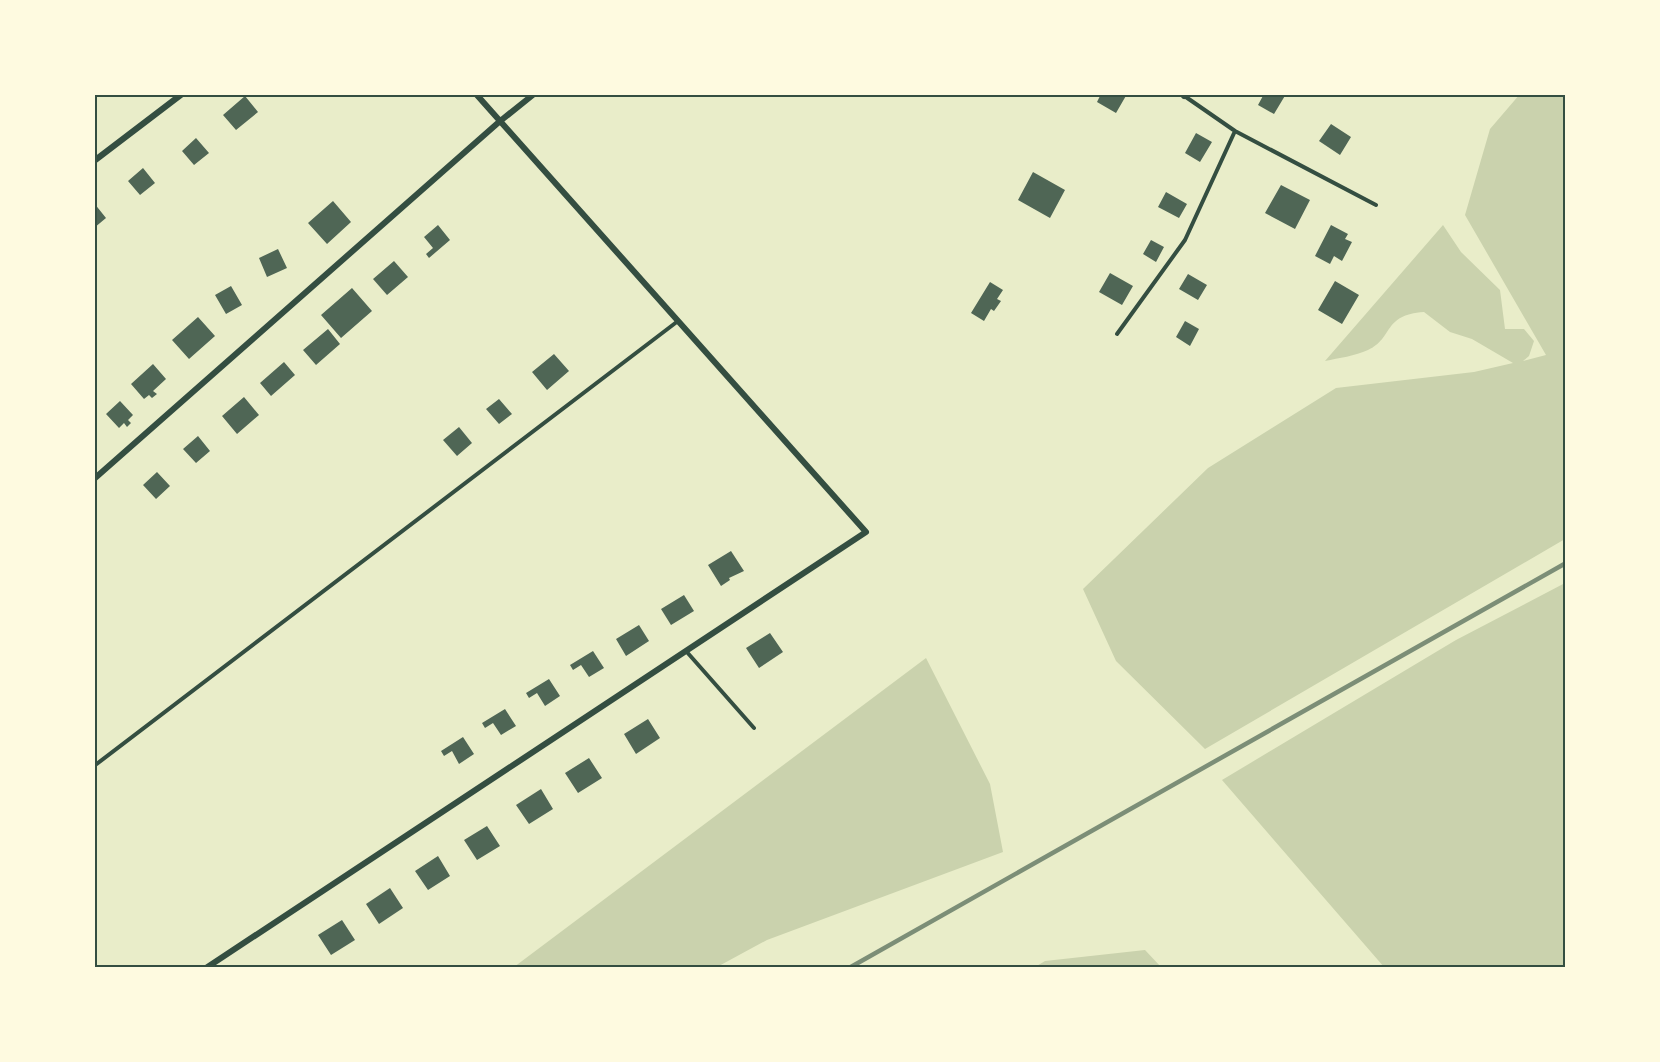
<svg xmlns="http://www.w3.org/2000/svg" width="1660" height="1062" viewBox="0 0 1660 1062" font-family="Overpass,sans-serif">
	<rect width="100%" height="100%" fill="#e9edc9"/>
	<path fill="#cad2ad" d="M 1520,94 L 1565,95 L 1565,539 L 1205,749 L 1116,661 L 1083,589 L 1208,468 L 1336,388 L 1474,372 L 1513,363 L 1472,339 L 1450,332 L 1424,312 C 1382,315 1394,338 1368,350 C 1355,356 1339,358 1325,361 L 1443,225 L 1461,252 L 1500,290 L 1505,329 L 1524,329 L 1534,341 L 1529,356 L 1523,361 L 1546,355 L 1465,215 L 1490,129 Z
		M 1565,583 L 1565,967 L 1384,967 L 1222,780 L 1456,640 Z
		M 926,658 L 990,784 L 1003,852 L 767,940 L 717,967 L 514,967 Z
		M 1145,950 L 1161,967 L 1035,967 L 1045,961 Z"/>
	<path fill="#4f6655" d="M 1101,94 L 1127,94 L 1116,113 L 1097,102 Z
		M 1264,94 L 1286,94 L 1274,114 L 1258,105 Z
		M 245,96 L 258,112 L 236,130 L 223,115 Z
		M 1331,124 L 1351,137 L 1340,155 L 1319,141 Z
		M 1196,133 L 1212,142 L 1200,162 L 1185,153 Z
		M 196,138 L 209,153 L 194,165 L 182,151 Z
		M 143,168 L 155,183 L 140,195 L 128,181 Z
		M 1033,172 L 1065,190 L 1050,218 L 1018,200 Z
		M 1281,185 L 1310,200 L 1295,229 L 1265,213 Z
		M 1166,192 L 1187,204 L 1179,218 L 1158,207 Z
		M 333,201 L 351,222 L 327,244 L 308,223 Z
		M 94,203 L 106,218 L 94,228 Z
		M 438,225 L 450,240 L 429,258 L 426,254 L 433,248 L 424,237 Z
		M 1331,225 L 1348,234 L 1345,239 L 1352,242 L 1342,261 L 1334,256 L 1330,264 L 1315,256 Z
		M 1151,240 L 1164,247 L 1156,262 L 1143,254 Z
		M 278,249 L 287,268 L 267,277 L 259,258 Z
		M 394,261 L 408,277 L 387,295 L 373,279 Z
		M 1110,273 L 1133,286 L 1122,305 L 1099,292 Z
		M 1188,274 L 1207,285 L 1198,300 L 1179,289 Z
		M 1335,281 L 1359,295 L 1342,324 L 1318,310 Z
		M 990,282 L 1003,290 L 997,299 L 1001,301 L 994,311 L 991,309 L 984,321 L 971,313 Z
		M 231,286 L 242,305 L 226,314 L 215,295 Z
		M 352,288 L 372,311 L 341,338 L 321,315 Z
		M 198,317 L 215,336 L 189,359 L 172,340 Z
		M 1185,321 L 1199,329 L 1190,346 L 1176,337 Z
		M 328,329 L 340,344 L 316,365 L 303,350 Z
		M 554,354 L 569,371 L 547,390 L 532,372 Z
		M 284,362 L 295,375 L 271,396 L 260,383 Z
		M 153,364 L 166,379 L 153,391 L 157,394 L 152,398 L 149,395 L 144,399 L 131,384 Z
		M 244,397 L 259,415 L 237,434 L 222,416 Z
		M 499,399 L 512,414 L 499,424 L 486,409 Z
		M 120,401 L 133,415 L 128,420 L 131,423 L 127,427 L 124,423 L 119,428 L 106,414 Z
		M 459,427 L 472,443 L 457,456 L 443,440 Z
		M 198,436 L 210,451 L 196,463 L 183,449 Z
		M 157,472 L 170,486 L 156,499 L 143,485 Z
		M 731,551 L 744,571 L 729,578 L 730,580 L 721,586 L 708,565 Z
		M 684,595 L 694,611 L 671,625 L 661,609 Z
		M 639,625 L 649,641 L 626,656 L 616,639 Z
		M 770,633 L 783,652 L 759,668 L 746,648 Z
		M 593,651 L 604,668 L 589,677 L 581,665 L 573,670 L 570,665 Z
		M 549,679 L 560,696 L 545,706 L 537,693 L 529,698 L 526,693 Z
		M 505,709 L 516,726 L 501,735 L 493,723 L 485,728 L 482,723 Z
		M 648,719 L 660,738 L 636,754 L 624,734 Z
		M 463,737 L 474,754 L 459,764 L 452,751 L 444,756 L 441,751 Z
		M 589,758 L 602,778 L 578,793 L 565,773 Z
		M 541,789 L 553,809 L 529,824 L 516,805 Z
		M 487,826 L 500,846 L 477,860 L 464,840 Z
		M 438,856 L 450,876 L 428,890 L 415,871 Z
		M 390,888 L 403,908 L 379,924 L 366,904 Z
		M 342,920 L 355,940 L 331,955 L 318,935 Z"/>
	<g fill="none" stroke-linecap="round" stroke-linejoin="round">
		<path stroke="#344e41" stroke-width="4" d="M 1183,95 L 1235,131 L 1376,205
			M 1117,334 L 1185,240 L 1235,131
			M 686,651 L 754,728
			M 94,766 L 678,321"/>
		<path stroke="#344e41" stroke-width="6" d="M 1184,96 L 1185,94
			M 94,161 L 182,94
			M 94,479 L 499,122 L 534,94
			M 206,968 L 866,532 L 476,94"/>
		<path stroke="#7c8e77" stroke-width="4.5" d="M 849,968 L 1566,563"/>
	</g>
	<rect width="1660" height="1062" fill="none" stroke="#fefae0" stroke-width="192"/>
	<rect x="96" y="96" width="1468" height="870" fill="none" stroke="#344e41" stroke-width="2"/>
</svg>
